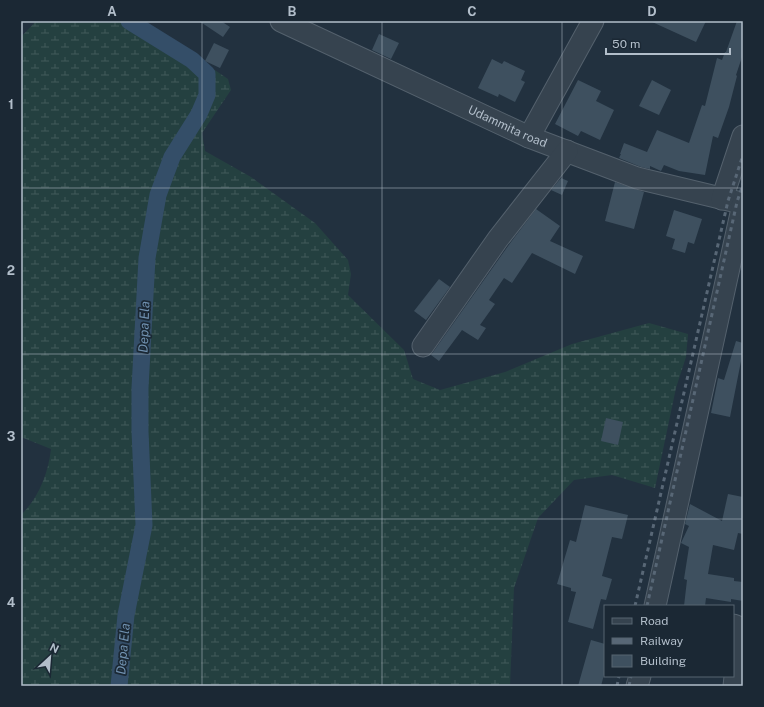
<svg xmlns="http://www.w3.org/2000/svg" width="764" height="707" viewBox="0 0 764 707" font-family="'Public Sans',sans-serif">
	<defs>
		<pattern id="wetland-marsh" width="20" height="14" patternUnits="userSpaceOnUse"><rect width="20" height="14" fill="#244040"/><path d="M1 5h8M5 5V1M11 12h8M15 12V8" fill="none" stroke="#415a5a"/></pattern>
	</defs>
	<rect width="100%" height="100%" fill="#22313f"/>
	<path fill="url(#wetland-marsh)" d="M 36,21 L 143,21 L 228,79 L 231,90 L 202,133 L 205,151 L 251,177 L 315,223 L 348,260 L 351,274 L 348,295 L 404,350 L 413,379 L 440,390 L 505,372 L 572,344 L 649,323 L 688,334 L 686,357 L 676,388 L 655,488 L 612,475 L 574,480 L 538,518 L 514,588 L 510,686 L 21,686 L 21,515 C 39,497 48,474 51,449 L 21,437 L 21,37 Z"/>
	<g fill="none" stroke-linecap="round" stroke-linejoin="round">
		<path stroke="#344e68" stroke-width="17" d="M 119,686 L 126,615 L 144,525 L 140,431 L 140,388 L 147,258 L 158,195 L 172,157 L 199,114 L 207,95 L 207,74 L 192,60 L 129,21"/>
	</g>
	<path fill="#3e505f" d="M 199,21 L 221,21 L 230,27 L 223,37 Z
		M 650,21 L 706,21 L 696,42 Z
		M 737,21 L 743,21 L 743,54 L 736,75 L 737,76 L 729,107 L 718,138 L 713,136 L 705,175 L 679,171 L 664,165 L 661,171 L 650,166 L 650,169 L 641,167 L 619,158 L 621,154 L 620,154 L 624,143 L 647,152 L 657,130 L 689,143 L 702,105 L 705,106 L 717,58 L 722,60 L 725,52 L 726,52 Z
		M 379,34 L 399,43 L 391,59 L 372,50 Z
		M 214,43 L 229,50 L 220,68 L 205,61 Z
		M 492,59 L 502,64 L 504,61 L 525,71 L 521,80 L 525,82 L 515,102 L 499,94 L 498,97 L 478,88 Z
		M 578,80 L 601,91 L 596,101 L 614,110 L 600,140 L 581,131 L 578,136 L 555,124 Z
		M 652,80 L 671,90 L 659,115 L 639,106 Z
		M 561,178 L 568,181 L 562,195 L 551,190 Z
		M 615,182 L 644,192 L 634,229 L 605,221 Z
		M 536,209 L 560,226 L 550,241 L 583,256 L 575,274 L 532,253 L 512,283 L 504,278 L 489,300 L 495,304 L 480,325 L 486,328 L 478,340 L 462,330 L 439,361 L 431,355 L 508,246 Z
		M 674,210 L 702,219 L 694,244 L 688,242 L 685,253 L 672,249 L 675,239 L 666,236 Z
		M 439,279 L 450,287 L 426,320 L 414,311 Z
		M 736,341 L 743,343 L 743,351 L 730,417 L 711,413 L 718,378 L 724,380 Z
		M 606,418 L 623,422 L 618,445 L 601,441 Z
		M 728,494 L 743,497 L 743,534 L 738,533 L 734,550 L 713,545 L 708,574 L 734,578 L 734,581 L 743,582 L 743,601 L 731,599 L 731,602 L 706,598 L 705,606 L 684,606 L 687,580 L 684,579 L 689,547 L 681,543 L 689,526 L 685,524 L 690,504 L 722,521 Z
		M 585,505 L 628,515 L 622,539 L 612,537 L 602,576 L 612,579 L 606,600 L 601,599 L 593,629 L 568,622 L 576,592 L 571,591 L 571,588 L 557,584 L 570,540 L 576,542 Z
		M 591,640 L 605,644 L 605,671 L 601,686 L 578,686 Z"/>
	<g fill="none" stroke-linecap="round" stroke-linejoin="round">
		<defs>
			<g id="minor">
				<path id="s1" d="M 281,21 L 529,137 L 637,178 L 737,202 L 743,206"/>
				<path d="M 529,137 L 593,21"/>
				<path d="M 722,199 L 743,136"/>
				<path d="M 423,346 L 498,239 L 567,151"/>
				<path d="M 655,606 L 743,204"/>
				<path d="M 733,625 L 736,626 L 740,632 L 734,686"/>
				<path d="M 637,686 L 640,676"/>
			</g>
		</defs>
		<use href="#minor" stroke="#54616d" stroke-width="23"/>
		<use href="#minor" stroke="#36434f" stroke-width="21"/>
		<path stroke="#586776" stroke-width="3" stroke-dasharray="4 4" stroke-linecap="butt" d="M 635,606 L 728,201 L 743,155
			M 647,606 L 737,202 L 743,184
			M 617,686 L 619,676
			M 629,686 L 631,676"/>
	</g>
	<path fill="none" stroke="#b2beca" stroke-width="1" stroke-opacity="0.55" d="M 202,21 L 202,686M 382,21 L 382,686M 562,21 L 562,686M 21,188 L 743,188M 21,354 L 743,354M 21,519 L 743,519"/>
	<g text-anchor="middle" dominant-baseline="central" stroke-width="3.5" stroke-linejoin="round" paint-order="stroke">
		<g font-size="12" fill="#b2beca" stroke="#1b2834">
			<text stroke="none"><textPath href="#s1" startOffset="250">Udammita road</textPath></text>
		</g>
		<g font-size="13" font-style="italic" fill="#7091b0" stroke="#1b2834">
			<text transform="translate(144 327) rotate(-88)">Depa Ela</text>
			<text transform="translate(123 649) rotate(-85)">Depa Ela</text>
		</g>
	</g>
	<rect width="764" height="707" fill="none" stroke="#1b2834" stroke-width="44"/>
	<rect x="604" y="605" width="130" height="72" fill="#1b2834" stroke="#576470"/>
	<rect x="612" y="618" width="20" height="6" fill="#36434f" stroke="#576470"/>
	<text x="640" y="625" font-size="12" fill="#b2beca">Road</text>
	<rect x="612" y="638" width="20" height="6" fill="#586776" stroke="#576470"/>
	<text x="640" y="645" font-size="12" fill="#b2beca">Railway</text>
	<rect x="612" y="655" width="20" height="12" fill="#3e505f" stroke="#576470"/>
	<text x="640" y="665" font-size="12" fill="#b2beca">Building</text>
	<g transform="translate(50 657) rotate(26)" stroke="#1b2834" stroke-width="3" paint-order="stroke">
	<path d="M0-3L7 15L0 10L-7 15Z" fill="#b2beca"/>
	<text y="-6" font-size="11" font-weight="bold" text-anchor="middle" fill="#b2beca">N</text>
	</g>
	<path d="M606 48v6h124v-6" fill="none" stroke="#b2beca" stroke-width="2"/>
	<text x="612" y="48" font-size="12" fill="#b2beca" stroke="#1b2834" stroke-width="3" paint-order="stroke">50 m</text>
	<rect x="22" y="22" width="720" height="663" fill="none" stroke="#b2beca" stroke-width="1.5"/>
	<g font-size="13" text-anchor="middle" font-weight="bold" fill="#b2beca">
		<text x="112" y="16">A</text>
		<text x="292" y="16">B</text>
		<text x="472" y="16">C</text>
		<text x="652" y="16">D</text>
		<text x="11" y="109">1</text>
		<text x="11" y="275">2</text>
		<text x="11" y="441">3</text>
		<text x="11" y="607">4</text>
	</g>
</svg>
